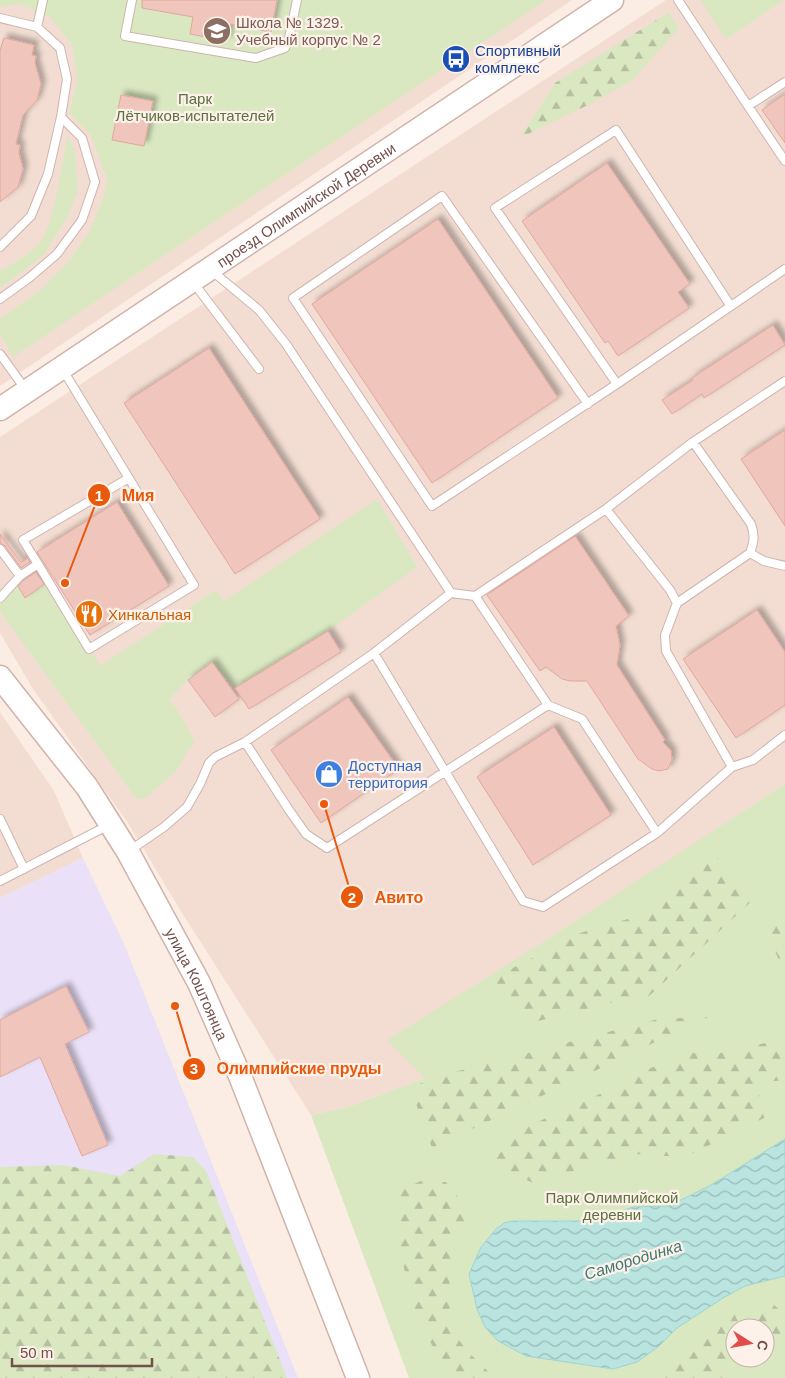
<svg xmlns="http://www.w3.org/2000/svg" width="785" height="1378" viewBox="0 0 785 1378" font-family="Arial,sans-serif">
	<defs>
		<pattern id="forest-firs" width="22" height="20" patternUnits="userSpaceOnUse" patternTransform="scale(1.25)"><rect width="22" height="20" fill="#dae8c2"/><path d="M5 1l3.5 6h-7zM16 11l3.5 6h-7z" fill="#b5bea0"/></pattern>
		<pattern id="water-waves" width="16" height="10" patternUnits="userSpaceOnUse" patternTransform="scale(1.25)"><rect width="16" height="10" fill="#b9e4e0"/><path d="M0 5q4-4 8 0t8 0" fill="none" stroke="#9bbbb8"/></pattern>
		<filter id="shadow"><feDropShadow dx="4.5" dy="-4.5" stdDeviation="2.5" flood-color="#0004"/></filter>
	</defs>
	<rect width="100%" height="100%" fill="#fbede3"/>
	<path fill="#f3ddd2" d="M 0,0 L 572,0 L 0,386 Z
		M 666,0 L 785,0 L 785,898 L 425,1078 L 348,1107 L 311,1115 L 182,913 L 128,823 L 33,689 L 0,633 L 0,437 Z
		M 0,712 L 54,791 L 83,858 L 0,898 Z"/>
	<path fill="#eae0f7" d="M 83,858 L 124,944 L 298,1378 L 0,1378 L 0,898 Z"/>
	<path fill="#dae8c2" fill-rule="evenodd" d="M 0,0 L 546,0 L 13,357 L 0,334 L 0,319 L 39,291 L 68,262 L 90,231 L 105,193 L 107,179 L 91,135 L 69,113 L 77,81 L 73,46 L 50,17 L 19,4 L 0,7 Z
		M 700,0 L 784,0 L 726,39 Z
		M 68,136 L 75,152 L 78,190 L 67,218 L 43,256 L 0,288 L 0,271 C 14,263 31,254 41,241 C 54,223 62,161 68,136 Z
		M 377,499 L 417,567 L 328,631 L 235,688 L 212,663 L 188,680 L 169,700 L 177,709 L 195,742 L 188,750 L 176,772 L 144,799 L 135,798 L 113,766 L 0,612 L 0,598 L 38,564 L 100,666 L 216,590 L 224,601 Z
		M 785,784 L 785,1378 L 409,1378 L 311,1115 L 348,1107 L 425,1078 L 387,1040 L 537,946 ZM 735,1328 L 765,1328 L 765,1358 L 735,1358 Z"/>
	<path fill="url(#forest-firs)" d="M 669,12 L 679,28 L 633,80 L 592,103 L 520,138 L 555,83 Z
		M 710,849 L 753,900 L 648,997 L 610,1003 L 526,1024 L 488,981 L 580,933 L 638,916 Z
		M 785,912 L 785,961 L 780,962 L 763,927 Z
		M 708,1017 L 432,1148 L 410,1087 L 458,1071 L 658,1019 Z
		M 785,1038 L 785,1080 L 754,1083 L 768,1116 L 685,1157 L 632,1154 L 533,1183 L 501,1168 L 491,1148 L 524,1128 L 602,1093 L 640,1072 L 690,1053 L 724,1053 Z
		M 154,1154 L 193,1157 L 206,1171 L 287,1378 L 0,1378 L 0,1167 L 63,1165 L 120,1176 Z
		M 423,1180 L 446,1182 C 453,1191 465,1202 466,1214 C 466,1223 457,1238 455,1248 C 449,1272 445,1312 456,1335 C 461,1346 486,1370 496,1378 L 450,1378 L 417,1318 L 396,1237 L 398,1191 Z
		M 771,1302 L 785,1315 L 785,1354 L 781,1357 L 765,1335 L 765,1328 L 760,1328 L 750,1313 Z
		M 733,1311 L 741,1328 L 735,1328 L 735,1349 L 720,1373 L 731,1378 L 660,1378 Z"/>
	<path fill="url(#water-waves)" stroke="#9fd5d2" d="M 785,1139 L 785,1276 L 745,1286 L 723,1298 L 677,1328 L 658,1347 L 637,1362 L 613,1369 L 526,1356 L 498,1341 L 485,1327 L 477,1309 L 469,1274 L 481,1247 L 496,1229 L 504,1223 L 512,1221 L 593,1221 L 633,1207 L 669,1206 L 711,1185 Z"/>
	<path fill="#f0c5bc" stroke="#e2a79d" filter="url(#shadow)" d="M 142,0 L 277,0 L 271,32 L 230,24 L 227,41 L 190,34 L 193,17 L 142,8 Z
		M 4,38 L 34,45 L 32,55 L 36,56 L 35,63 L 41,84 L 37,100 L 23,115 L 16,144 L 20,145 L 19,153 L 23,169 L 18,187 L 0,202 L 0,50 Z
		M 785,94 L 785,143 L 762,110 Z
		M 121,95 L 153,101 L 144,146 L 112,140 Z
		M 607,163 L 690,284 L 678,292 L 689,308 L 618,356 L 608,341 L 605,343 L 522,221 Z
		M 438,219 L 558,398 L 432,483 L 312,304 Z
		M 773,325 L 785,345 L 704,398 L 702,394 L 672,414 L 662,400 L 693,380 L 692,378 Z
		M 209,348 L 320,519 L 235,574 L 124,403 Z
		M 785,430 L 785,526 L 741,459 Z
		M 117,502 L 169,586 L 90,635 L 37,552 Z
		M 0,534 L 21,562 L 28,558 L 30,562 L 21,568 L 5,546 L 0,543 Z
		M 575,536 L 629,616 L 616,626 L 620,645 L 617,665 L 665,740 L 663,742 L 671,751 L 672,760 L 668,769 L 659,771 L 652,769 L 638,759 L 587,681 L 570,681 L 562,679 L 546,667 L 540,671 L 487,595 Z
		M 36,572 L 44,584 L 25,598 L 18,586 L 24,580 Z
		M 757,610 L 785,652 L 785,705 L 736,738 L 683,659 Z
		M 328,631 L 341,652 L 249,709 L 235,688 Z
		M 212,662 L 239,699 L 215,717 L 188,680 Z
		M 348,697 L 399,769 L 321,823 L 271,750 Z
		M 554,727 L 611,815 L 533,865 L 477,777 Z
		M 66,986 L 89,1032 L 65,1044 L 108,1145 L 82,1156 L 40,1057 L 0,1077 L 0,1020 Z"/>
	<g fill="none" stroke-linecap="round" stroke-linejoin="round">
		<defs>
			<path id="lane" d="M 132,0 L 125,36 L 256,58 L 285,48 L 289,38 L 297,0
				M 678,0 L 748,106 L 785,82
				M 0,18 L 37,27 L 60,48 L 67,79 L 61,117 L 82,138 L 95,182 L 82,220 L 57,254 L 29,278 L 0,299
				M 37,27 L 43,0
				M 748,106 L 785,161
				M 0,247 L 31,216 L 48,174 L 61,117
				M 212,271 L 259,310 L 286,344 L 451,593
				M 193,282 L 259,369
				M 0,354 L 26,390
				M 617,384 L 495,208 L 616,130 L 730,305
				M 588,404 L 442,196 L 293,298 L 432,506 L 617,384 L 785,269
				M 606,509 L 693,442 L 785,381
				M 0,549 L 20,576 L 0,598
				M 750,553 L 764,561 L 785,566
				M 38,564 L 23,540 L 129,478
				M 20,576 L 38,564 L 89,649 L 194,585 L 63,370
				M 677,603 L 750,553 C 754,542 755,535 751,524 L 693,442
				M 374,653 L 523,901 L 543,907 L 657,833 L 732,767 L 666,651 L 665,635 L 677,603 L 670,590 L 606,509 L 475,596
				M 245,742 L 289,810 L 306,834 L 327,848 L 548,705
				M 732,767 L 753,760 L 785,735
				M 0,819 L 24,869
				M 129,851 L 164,827 L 187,807 L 200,784 L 209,763 L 215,757 L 245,742 L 374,653 L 451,593 L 475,596 L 548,705 L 582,719 L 657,833
				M 0,881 L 109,825"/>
			<g id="secondary">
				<path id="s1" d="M 0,409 L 612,0"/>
				<path id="s2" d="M 0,677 L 87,787 L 128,852 L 199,983 L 240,1076 L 358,1378"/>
			</g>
		</defs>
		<use href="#lane" stroke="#ceb4ad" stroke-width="10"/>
		<use href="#secondary" stroke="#d1b3ab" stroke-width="25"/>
		<use href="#lane" stroke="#fff" stroke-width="8"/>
		<use href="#secondary" stroke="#fff" stroke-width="22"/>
	</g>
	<defs>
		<symbol id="school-disc" viewBox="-11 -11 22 22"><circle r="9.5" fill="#8d6e63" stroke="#fef1e9"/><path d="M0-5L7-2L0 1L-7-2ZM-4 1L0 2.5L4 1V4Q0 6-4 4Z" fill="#fff"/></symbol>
		<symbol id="bus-disc" viewBox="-11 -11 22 22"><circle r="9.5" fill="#1a4fb4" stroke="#fef1e9"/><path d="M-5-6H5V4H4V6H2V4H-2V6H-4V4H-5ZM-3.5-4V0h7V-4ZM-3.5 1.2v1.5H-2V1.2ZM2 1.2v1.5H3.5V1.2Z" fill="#fff"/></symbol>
		<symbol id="restaurant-disc" viewBox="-11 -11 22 22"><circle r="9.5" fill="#e8710a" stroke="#fef1e9"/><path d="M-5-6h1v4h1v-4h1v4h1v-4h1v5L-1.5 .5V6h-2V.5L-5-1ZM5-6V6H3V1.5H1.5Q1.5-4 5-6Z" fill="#fff"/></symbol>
		<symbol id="shop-disc" viewBox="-11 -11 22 22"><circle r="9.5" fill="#3f7fe0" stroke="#fef1e9"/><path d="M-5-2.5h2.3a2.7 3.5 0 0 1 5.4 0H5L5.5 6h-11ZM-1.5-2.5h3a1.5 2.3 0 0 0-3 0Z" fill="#fff"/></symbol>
	</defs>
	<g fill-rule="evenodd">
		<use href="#school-disc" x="201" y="15" width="32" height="32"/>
		<use href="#bus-disc" x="440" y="43" width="32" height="32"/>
		<use href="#restaurant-disc" x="73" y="598" width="32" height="32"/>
		<use href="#shop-disc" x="313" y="758" width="32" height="32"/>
	</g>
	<g text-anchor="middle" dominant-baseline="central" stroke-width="4.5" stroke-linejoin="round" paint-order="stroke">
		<g font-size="15" fill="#785e54" stroke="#fef1e9" text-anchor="start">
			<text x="236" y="22">Школа № 1329.<tspan x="236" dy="17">Учебный корпус № 2</tspan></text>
		</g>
		<g font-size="15" fill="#164399" stroke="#fef1e9" text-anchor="start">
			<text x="475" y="50">Спортивный<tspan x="475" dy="17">комплекс</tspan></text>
		</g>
		<g font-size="15" fill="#5a7340" stroke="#fef1e9">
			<text x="195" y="98">Парк<tspan x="195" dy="17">Лётчиков-испытателей</tspan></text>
			<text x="612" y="1197">Парк Олимпийской<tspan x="612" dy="17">деревни</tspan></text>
		</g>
		<g font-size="15" fill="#734f4a" stroke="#fef1e9">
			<text stroke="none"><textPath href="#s1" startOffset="368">проезд Олимпийской Деревни</textPath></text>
			<text stroke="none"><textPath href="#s2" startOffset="366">улица Коштоянца</textPath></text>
		</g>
		<g font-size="15" fill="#c56008" stroke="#fef1e9" text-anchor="start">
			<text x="108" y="614">Хинкальная</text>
		</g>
		<g font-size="15" fill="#366cbe" stroke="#fef1e9" text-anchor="start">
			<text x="348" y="765">Доступная<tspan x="348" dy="17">территория</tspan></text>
		</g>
		<g font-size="16" font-style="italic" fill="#3f7874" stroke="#fef1e9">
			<text transform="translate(633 1260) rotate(-17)">Самородинка</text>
		</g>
	</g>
	<path fill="none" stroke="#e8590c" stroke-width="2" d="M65 583L99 495M324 804L352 897M175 1006L194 1069"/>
	<g fill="#e8590c" stroke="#fef1e9" stroke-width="2">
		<circle cx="65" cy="583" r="5"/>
		<circle cx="324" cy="804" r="5"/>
		<circle cx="175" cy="1006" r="5"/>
		<circle cx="99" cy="495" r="12"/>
		<circle cx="352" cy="897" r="12"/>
		<circle cx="194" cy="1069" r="12"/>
	</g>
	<g font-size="15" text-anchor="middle" font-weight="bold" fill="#fff">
		<text x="99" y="501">1</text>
		<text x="352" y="903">2</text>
		<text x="194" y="1074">3</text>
	</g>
	<g font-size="16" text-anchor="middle" font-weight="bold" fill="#e8590c" stroke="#fef1e9" stroke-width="4.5" stroke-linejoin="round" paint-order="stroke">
		<text x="138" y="501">Мия</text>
		<text x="399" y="903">Авито</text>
		<text x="299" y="1074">Олимпийские пруды</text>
	</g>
	<g transform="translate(750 1343) rotate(101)"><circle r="24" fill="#fef1e9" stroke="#c6b0a9"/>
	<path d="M0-4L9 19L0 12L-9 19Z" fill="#e14c4d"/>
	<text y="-8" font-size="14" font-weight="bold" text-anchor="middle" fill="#734f4a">С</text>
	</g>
	<path d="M12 1358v8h140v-8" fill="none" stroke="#734f4a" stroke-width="2.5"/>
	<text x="20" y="1358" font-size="15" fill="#734f4a" stroke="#fef1e9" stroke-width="4" paint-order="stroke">50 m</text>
</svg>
